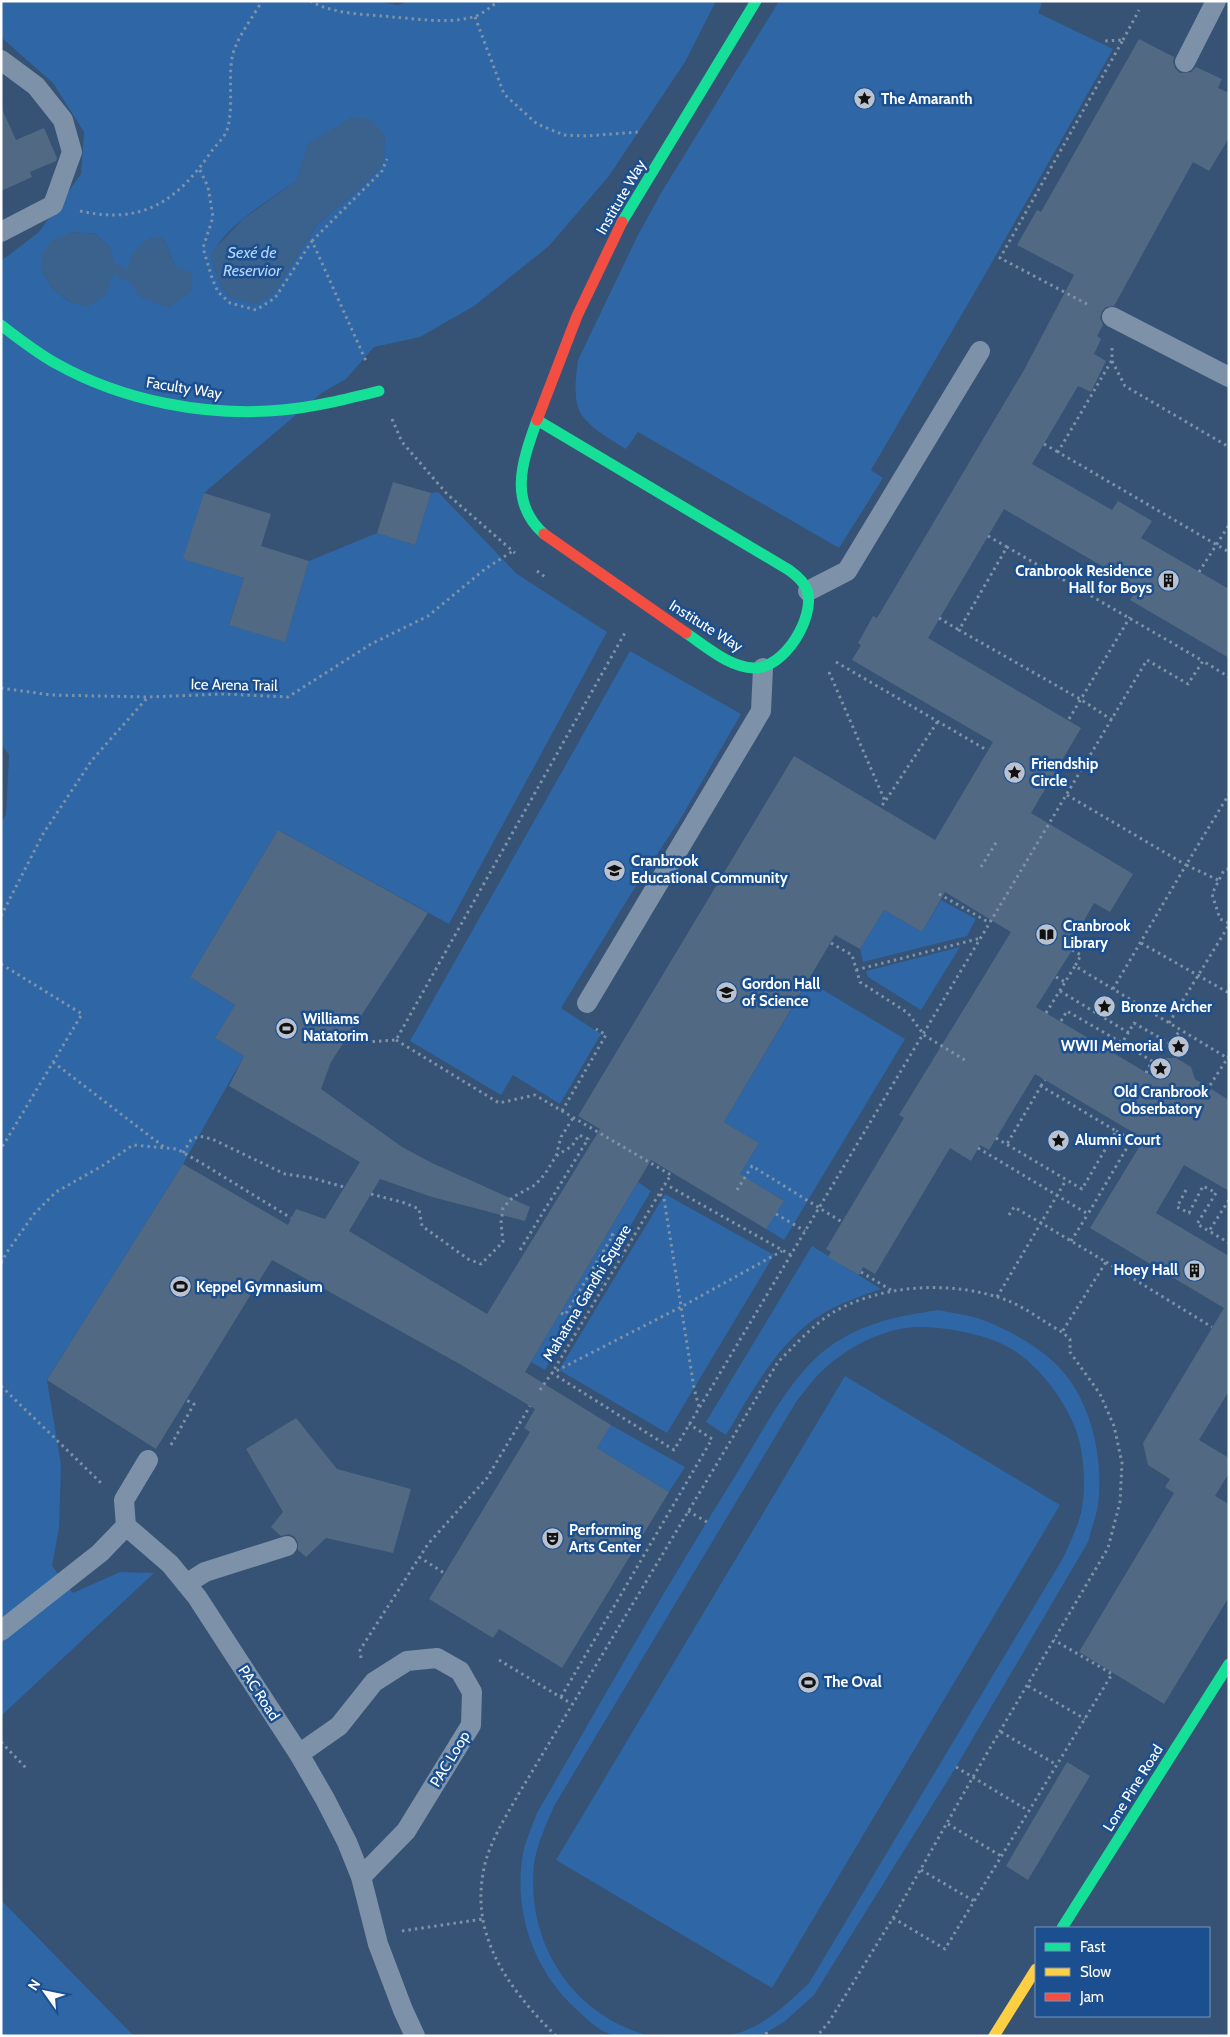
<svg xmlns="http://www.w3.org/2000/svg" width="1230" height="2037" viewBox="0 0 1230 2037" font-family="Cabin,sans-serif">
	<rect width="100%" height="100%" fill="#365274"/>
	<path fill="#2f66a5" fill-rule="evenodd" d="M 1,1 L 375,1 L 398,5 L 410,1 L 716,1 L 685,62 L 609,176 L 549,246 L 474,306 L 420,337 L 374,347 L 346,379 L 323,392 L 204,493 L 184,559 L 244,578 L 229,624 L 285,642 L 309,561 L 377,533 L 415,545 L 431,493 L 438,492 L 517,574 L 607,632 L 449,924 L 278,830 L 190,977 L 235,1005 L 215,1038 L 244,1056 L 183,1164 L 47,1380 L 61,1465 L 59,1528 L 52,1566 L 73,1593 L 120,1572 L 154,1573 L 1,1716 L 1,822 L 6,815 L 9,755 L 1,744 L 1,261 L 39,232 L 81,174 L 84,132 L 53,83 L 3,39 L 1,34 ZM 296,181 L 365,184 L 317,225 L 274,293 L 231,298 L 221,286 L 211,256 C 226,225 268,201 296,181 ZM 72,232 L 95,234 L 111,248 L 70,302 L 53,289 L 41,270 ZM 163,237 L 175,266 L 125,275 Z
		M 779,1 L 1043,1 L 1038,13 L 1113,49 L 983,278 L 871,470 L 883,478 L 839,548 L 638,432 L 626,449 C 611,440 588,427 580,412 C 573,399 576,374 578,360 L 637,237 L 661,193 Z
		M 630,651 L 741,714 L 681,818 L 629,897 L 561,1008 L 601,1034 L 560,1104 L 513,1075 L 501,1095 L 410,1041 Z
		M 941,900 L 976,919 L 967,936 L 863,962 L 860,949 L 884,910 L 922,932 Z
		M 960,947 L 921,1010 L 868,977 L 866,971 Z
		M 808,981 L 905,1039 L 784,1240 L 766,1229 L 783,1200 L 749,1180 L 732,1187 L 759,1143 L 724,1122 Z
		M 638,1182 L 651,1191 L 545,1370 L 531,1362 Z
		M 665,1194 L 774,1255 L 667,1433 L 559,1370 Z
		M 812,1246 L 881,1289 C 864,1295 847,1301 831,1309 C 781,1335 754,1389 726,1435 L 706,1422 Z
		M 938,1310 C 953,1313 969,1315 983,1320 C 1008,1330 1035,1344 1055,1363 C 1091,1398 1104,1456 1098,1505 C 1096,1517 1091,1530 1088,1542 L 956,1767 L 814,1995 L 784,2022 L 760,2036 L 725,2036 C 759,2031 786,2005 809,1983 L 1063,1558 C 1071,1540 1081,1521 1083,1501 C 1085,1483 1084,1462 1080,1444 C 1073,1410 1041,1366 1010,1348 C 996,1340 979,1335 964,1332 C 939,1327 912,1324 888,1332 C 865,1339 841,1353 823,1370 C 813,1379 805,1391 796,1402 L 554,1806 C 546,1825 537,1844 534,1864 C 526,1943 572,2016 651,2036 C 640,2036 624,2037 613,2035 C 599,2032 586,2018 576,2009 C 533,1970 513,1911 523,1853 C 526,1840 532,1826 537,1813 C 601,1702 664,1590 732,1481 C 758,1440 784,1386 820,1354 C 856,1324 893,1317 938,1310 Z
		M 845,1376 L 1060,1505 L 772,1988 L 556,1860 Z
		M 611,1425 L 685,1467 L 669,1492 L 597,1448 Z
		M 1,1900 L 129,2031 L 134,2036 L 1,2036 Z"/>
	<path fill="#3b618d" d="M 352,117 L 371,119 L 385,136 L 384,164 L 365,184 L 317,225 L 274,293 L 257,304 L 231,298 L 221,286 L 211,256 L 216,247 L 243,219 L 296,181 L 308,144 Z
		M 72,232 L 95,234 L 111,248 L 116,269 L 106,295 L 87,307 L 70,302 L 53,289 L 41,270 L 41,255 L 52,240 Z
		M 150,237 L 163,237 L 175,266 L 192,273 L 191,292 L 169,308 L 140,297 L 125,275 L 134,251 Z"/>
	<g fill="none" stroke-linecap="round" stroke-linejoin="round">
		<path stroke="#3b618d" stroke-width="10" d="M 116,269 L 125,275"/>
	</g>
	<path fill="#526984" d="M 1139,39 L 1174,57 L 1173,62 L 1175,68 L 1180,73 L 1191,72 L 1196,67 L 1222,79 L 1218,88 L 1229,93 L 1229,138 L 1209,171 L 1193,162 L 1114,306 L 1106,307 L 1102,311 L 1100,318 L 1103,325 L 1097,336 L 1101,339 L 1094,354 L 1106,361 L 1091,392 L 1078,386 L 1032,464 L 1112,510 L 1118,501 L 1152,521 L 1141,538 L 1229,589 L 1229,658 L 1130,600 L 1138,587 L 1004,509 L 928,638 L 1081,728 L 1031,813 L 1133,874 L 1110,912 L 1094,903 L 1073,940 L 1074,947 L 1036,1007 L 1152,1076 L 1162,1058 L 1176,1058 L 1191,1067 L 1195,1079 L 1229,1100 L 1229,1191 L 1184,1165 L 1156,1213 L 1229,1256 L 1229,1391 L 1199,1440 L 1229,1458 L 1229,1473 L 1215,1496 L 1229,1504 L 1229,1597 L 1164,1704 L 1079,1652 L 1174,1493 L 1165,1487 L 1170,1479 L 1148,1465 L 1143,1443 L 1224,1308 L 1090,1228 L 1144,1139 L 1035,1074 L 989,1150 L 980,1145 L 971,1161 L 950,1148 L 875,1274 L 863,1267 L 859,1275 L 828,1257 L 831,1252 L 826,1249 L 904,1118 L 899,1115 L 1011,932 L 945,892 L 922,932 L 884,910 L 860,949 L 835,935 L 724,1122 L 759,1143 L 740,1174 L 784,1201 L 766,1229 L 651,1160 L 525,1372 L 611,1425 L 597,1448 L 669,1492 L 562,1668 L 499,1629 L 493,1638 L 429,1599 L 530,1432 L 524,1428 L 535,1409 L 458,1363 L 272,1260 L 156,1449 L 47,1380 L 183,1164 L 288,1225 L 296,1209 L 325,1219 L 360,1162 L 229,1086 L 244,1056 L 215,1038 L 235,1005 L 190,977 L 278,830 L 428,913 L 331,1062 L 321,1089 L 402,1147 L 432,1163 L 530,1207 L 525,1221 L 432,1197 L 380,1179 L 349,1231 L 487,1314 L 600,1129 L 578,1116 L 794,756 L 935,840 L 993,742 L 852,660 L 861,645 L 858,643 L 873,616 L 877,618 L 1024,370 L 1074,275 L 1017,245 L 1037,210 L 1041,212 Z
		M 1,107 L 16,140 L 44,128 L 57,158 L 56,161 L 30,172 L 32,177 L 1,191 Z
		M 393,482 L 431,493 L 415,545 L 377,533 Z
		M 204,493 L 271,514 L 261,546 L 309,561 L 285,642 L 229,625 L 244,578 L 183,559 Z
		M 296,1418 L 337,1469 L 411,1489 L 393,1553 L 326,1538 L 306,1557 L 298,1550 L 298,1543 L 295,1537 L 289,1534 L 281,1536 L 271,1527 L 283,1512 L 246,1449 Z
		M 1067,1762 L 1090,1776 L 1028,1880 L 1006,1866 Z"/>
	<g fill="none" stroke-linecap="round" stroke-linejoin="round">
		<path stroke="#7d92a8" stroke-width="3" stroke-dasharray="2.5 4" stroke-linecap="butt" d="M 310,1 C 335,15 366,14 393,17 C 419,19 447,24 473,17 C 482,15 491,6 499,1
			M 475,17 L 504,94 L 537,124 L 564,135 L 587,136 L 638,132
			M 1123,40 L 1139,10
			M 200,170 L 208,187 L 213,217 L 203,248 L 212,278 L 218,292 L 230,303 L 256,310 L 275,298 L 312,241 L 366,361
			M 80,211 C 143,225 177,201 211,152 C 216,145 224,138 227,130 C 234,107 228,82 232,58 C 235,40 253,17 262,1
			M 312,241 L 382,171 L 387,159
			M 1087,304 L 1000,258 L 1123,40 L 1103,41
			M 1112,348 L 1112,360 L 1058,452 L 1229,552
			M 1112,361 L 1125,386 L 1229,447
			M 392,419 L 402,442 L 447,494 L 515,553
			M 1044,444 L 1058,452
			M 988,536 L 1007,547
			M 537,571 L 545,577
			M 1199,572 L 1229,525
			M 939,618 L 959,630
			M 836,662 L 985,749
			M 829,672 L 885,801 L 881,807
			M 1,688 L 51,695 L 148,697 L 224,694 L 288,697 L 371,644 L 428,616 L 485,569 L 513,551
			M 1069,719 L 1130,617
			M 1112,720 L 1080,699 L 959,630 L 1007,547 L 1203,661
			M 1067,795 L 1186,865 L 1113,989 L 1229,1059
			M 886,800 L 938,721
			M 981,867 L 997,841
			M 1229,869 L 1224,870 L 1212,894 L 1220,919 L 1229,923
			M 1218,880 L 1186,865 L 1229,794
			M 939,894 L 990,923
			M 1,916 L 43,834 L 92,760 L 148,697
			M 831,943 L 852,955 L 860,982 L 908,1013 L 924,1035 L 968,1062
			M 1141,943 L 1229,993
			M 1072,950 L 1081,955 L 1075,966
			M 1,964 L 82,1014 L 1,1149
			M 856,970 L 981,938
			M 1056,977 L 1065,982
			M 1060,991 L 1129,1033
			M 1046,1013 L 1075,966 L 1113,989
			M 1061,1021 L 1067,1011 L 1122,1043
			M 1169,1023 L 1229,925
			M 396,1040 L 499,1103 L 535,1095 L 671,1175 L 665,1184
			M 366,1042 L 396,1040 L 626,631
			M 53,1062 L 164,1147
			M 1146,1073 L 1152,1061 L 1122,1043 L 1134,1023 L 1169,1043 L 1180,1031
			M 1041,1086 L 1045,1080
			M 1203,1096 L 1229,1056
			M 562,1111 L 606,1035 L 596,1029
			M 1116,1131 L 1141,1145
			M 996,1138 L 1082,1189 L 1116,1131 L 1041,1086 L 1007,1144
			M 183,1153 L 191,1140 L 199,1136 L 212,1139 L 285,1174 L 312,1178 L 344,1187
			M 737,1190 L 752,1166 L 842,1222
			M 1186,1190 L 1177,1207 L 1189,1213 L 1203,1186 L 1216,1193 L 1197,1224 L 1209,1231
			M 371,1194 L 405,1203 L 419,1209 L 422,1226 L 468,1259 L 481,1264 L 503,1242 L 501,1223 L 503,1208 L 513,1197 L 535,1185 L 545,1174 L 556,1156 L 561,1137 L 573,1118
			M 660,1194 L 664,1199 L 694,1388 L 699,1407
			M 1229,1200 L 1209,1231 L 1229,1243
			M 776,1214 L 805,1231
			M 1009,1215 L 1014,1207 L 1041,1223 L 1066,1180
			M 1071,1241 L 1088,1214
			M 520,1250 L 588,1139 L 579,1135 L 572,1146 L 556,1156
			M 791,1255 L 665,1184 L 552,1373 L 674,1450 L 1147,660 L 1188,684 L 1203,661 L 1229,677
			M 1106,1262 L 1212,1327
			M 1,1263 L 7,1252 L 34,1214 L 56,1192 L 102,1166 L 133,1145 L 177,1149 L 203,1164 L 291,1218
			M 861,1272 L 891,1290
			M 589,1275 L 604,1284
			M 997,1297 L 1041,1223 L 1106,1262 L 1062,1332
			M 561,1313 L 565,1315 L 613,1235 L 608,1233
			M 1,1386 L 101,1483
			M 540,1390 L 552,1373 L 681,1307 L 782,1251
			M 171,1445 L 194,1404 L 186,1400
			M 688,1511 L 707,1522
			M 419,1557 L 444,1573
			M 361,1658 L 360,1650 L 428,1544 L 487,1478 L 530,1406
			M 499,1660 L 572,1704
			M 1028,1686 L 1085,1719
			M 561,1697 L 712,1439 L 689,1424
			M 1001,1732 L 1057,1765
			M 1,1742 L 26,1768
			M 956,1767 L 1029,1811
			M 948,1824 L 1001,1856
			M 921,1870 L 974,1901
			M 893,1918 L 945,1949 L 1112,1674 L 1054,1640
			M 402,1931 L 483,1919
			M 766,2032 L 767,2036
			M 556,2036 C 508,1988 466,1933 486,1860 C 493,1837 506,1816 518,1795 L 778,1362 C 794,1346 813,1325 832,1313 C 881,1284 953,1280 1006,1300 C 1025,1307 1044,1322 1062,1332 L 1070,1339 L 1070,1352 L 1100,1394 L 1114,1426 L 1122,1463 L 1120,1502 L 1108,1548 L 973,1777 L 893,1918 L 829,2022 L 817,2036"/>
		<path stroke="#7d92a8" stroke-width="20" d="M 1,60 L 36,86 L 63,120 L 72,152 L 53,205 L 1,232
			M 1185,62 L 1216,1
			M 1112,317 L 1229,377
			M 808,591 L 847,571 L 980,351
			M 587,1003 L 761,711 L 763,668
			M 126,1526 L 124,1500 L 148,1460
			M 186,1584 L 205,1572 L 287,1546
			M 1,1631 L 100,1553 L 126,1526 L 170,1564 L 197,1597 L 299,1754 L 325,1799 L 347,1842 L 361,1877 L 378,1944 L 403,2010 L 415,2036
			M 299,1754 L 339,1726 L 374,1682 L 407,1661 L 437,1658 L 460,1671 L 472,1692 L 471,1725 L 406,1831 L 361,1877"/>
		<path stroke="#16e098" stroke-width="11" d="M 622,222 L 756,1
			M 1,325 C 19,339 37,353 57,364 C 123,401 207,417 282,410 C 315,407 347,399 379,391
			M 537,420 L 789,570 C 796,575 804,582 807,590 C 816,617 784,669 754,668 C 729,667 707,647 686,633
			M 537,420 C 523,460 507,501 544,534
			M 1062,1928 L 1229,1664"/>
		<path stroke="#ffcf43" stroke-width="11" d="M 994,2036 L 1036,1969"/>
		<path stroke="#f24e42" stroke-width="11" d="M 537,420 L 577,316 L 622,222
			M 544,534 L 686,633"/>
		<path stroke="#7d92a8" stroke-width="3" stroke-dasharray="2.5 4" stroke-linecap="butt" d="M 978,1148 L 1088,1214 L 1135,1134"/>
	</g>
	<defs>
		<symbol id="sight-disc" viewBox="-11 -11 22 22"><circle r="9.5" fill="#b9c2ce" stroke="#1b4f8f"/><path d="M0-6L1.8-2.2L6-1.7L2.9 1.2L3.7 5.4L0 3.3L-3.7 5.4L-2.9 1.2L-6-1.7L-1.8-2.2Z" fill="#111"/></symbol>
		<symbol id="building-disc" viewBox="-11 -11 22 22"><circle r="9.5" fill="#b9c2ce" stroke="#1b4f8f"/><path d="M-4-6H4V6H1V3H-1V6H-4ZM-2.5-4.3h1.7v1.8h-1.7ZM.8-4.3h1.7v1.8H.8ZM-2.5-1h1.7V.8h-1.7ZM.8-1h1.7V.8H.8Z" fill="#111"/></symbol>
		<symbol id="school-disc" viewBox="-11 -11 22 22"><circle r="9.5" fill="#b9c2ce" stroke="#1b4f8f"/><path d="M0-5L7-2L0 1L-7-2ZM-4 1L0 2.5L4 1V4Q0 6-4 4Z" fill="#111"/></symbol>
		<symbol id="library-disc" viewBox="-11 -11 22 22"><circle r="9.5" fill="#b9c2ce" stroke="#1b4f8f"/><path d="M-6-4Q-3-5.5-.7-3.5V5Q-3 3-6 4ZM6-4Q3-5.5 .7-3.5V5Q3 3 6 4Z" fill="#111"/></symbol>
		<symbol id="stadium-disc" viewBox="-11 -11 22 22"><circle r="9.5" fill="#b9c2ce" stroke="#1b4f8f"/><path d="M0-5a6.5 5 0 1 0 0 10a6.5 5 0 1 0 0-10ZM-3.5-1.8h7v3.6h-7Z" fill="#111"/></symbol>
		<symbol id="theatre-disc" viewBox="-11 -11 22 22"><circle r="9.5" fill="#b9c2ce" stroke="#1b4f8f"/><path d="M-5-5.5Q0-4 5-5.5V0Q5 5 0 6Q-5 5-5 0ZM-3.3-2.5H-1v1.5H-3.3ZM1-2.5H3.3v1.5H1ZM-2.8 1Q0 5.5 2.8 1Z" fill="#111"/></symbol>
	</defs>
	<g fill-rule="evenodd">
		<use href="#sight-disc" x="852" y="86" width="25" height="25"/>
		<use href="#building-disc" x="1156" y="568" width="25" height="25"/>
		<use href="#sight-disc" x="1002" y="760" width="25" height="25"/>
		<use href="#school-disc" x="602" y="858" width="25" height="25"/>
		<use href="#library-disc" x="1034" y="922" width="25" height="25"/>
		<use href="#school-disc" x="714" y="980" width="25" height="25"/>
		<use href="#sight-disc" x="1092" y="994" width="25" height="25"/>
		<use href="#stadium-disc" x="274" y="1016" width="25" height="25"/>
		<use href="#sight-disc" x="1166" y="1034" width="25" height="25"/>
		<use href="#sight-disc" x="1148" y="1056" width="25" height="25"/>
		<use href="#sight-disc" x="1046" y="1128" width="25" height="25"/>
		<use href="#building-disc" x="1182" y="1258" width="25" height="25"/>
		<use href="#stadium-disc" x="168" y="1274" width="25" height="25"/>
		<use href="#theatre-disc" x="540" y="1526" width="25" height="25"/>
		<use href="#stadium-disc" x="796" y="1670" width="25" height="25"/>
	</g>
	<g text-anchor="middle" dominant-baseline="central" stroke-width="5" stroke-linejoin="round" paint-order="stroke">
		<g font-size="15" font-weight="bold" fill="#fff" stroke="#1b4f8f" text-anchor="start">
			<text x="881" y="99">The Amaranth</text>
			<text x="1152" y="571" text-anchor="end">Cranbrook Residence<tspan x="1152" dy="17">Hall for Boys</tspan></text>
			<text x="1031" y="764">Friendship<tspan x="1031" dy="17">Circle</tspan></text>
			<text x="631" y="861">Cranbrook<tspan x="631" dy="17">Educational Community</tspan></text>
			<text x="1063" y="926">Cranbrook<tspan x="1063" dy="17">Library</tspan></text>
			<text x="742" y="984">Gordon Hall<tspan x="742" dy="17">of Science</tspan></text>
			<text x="1121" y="1007">Bronze Archer</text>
			<text x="303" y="1019">Williams<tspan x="303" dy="17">Natatorim</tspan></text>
			<text x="1163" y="1046" text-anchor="end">WWII Memorial</text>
			<text x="1161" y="1092" text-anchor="middle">Old Cranbrook<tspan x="1161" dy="17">Obserbatory</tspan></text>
			<text x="1075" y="1140">Alumni Court</text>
			<text x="1178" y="1270" text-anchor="end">Hoey Hall</text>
			<text x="196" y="1287">Keppel Gymnasium</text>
			<text x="569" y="1530">Performing<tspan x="569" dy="17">Arts Center</tspan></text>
			<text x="824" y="1682">The Oval</text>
		</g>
		<g font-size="15" fill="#fff" stroke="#1b4f8f">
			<text transform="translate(621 197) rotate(-60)">Institute Way</text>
			<text transform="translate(184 388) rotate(9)">Faculty Way</text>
			<text transform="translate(706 626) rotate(32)">Institute Way</text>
			<text transform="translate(234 685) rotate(1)">Ice Arena Trail</text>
			<text transform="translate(587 1293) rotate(-59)">Mahatma Gandhi Square</text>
			<text transform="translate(259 1693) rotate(57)">PAC Road</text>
			<text transform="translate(450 1759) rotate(-59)">PAC Loop</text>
			<text transform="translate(1133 1788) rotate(-58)">Lone Pine Road</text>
		</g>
		<g font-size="16" font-style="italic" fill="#b5d3f5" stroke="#1b4f8f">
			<text x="252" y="252">Sexé de<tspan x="252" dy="18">Reservior</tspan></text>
		</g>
	</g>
	<rect width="1230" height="2037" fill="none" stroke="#ffffff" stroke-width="5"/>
	<rect x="1035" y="1927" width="175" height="90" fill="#1b4f8f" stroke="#7695bc"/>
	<rect x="1045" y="1943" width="25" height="8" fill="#16e098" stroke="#7695bc"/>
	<text x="1080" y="1952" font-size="15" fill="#ffffff">Fast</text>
	<rect x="1045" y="1968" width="25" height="8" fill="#ffcf43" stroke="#7695bc"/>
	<text x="1080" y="1977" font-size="15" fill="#ffffff">Slow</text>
	<rect x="1045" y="1993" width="25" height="8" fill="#f24e42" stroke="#7695bc"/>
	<text x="1080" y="2002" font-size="15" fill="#ffffff">Jam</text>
	<g transform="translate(45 1992) rotate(303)" stroke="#1b4f8f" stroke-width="4" paint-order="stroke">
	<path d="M0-4L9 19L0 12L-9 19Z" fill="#ffffff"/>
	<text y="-8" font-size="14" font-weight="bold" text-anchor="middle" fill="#ffffff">N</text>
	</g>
</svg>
